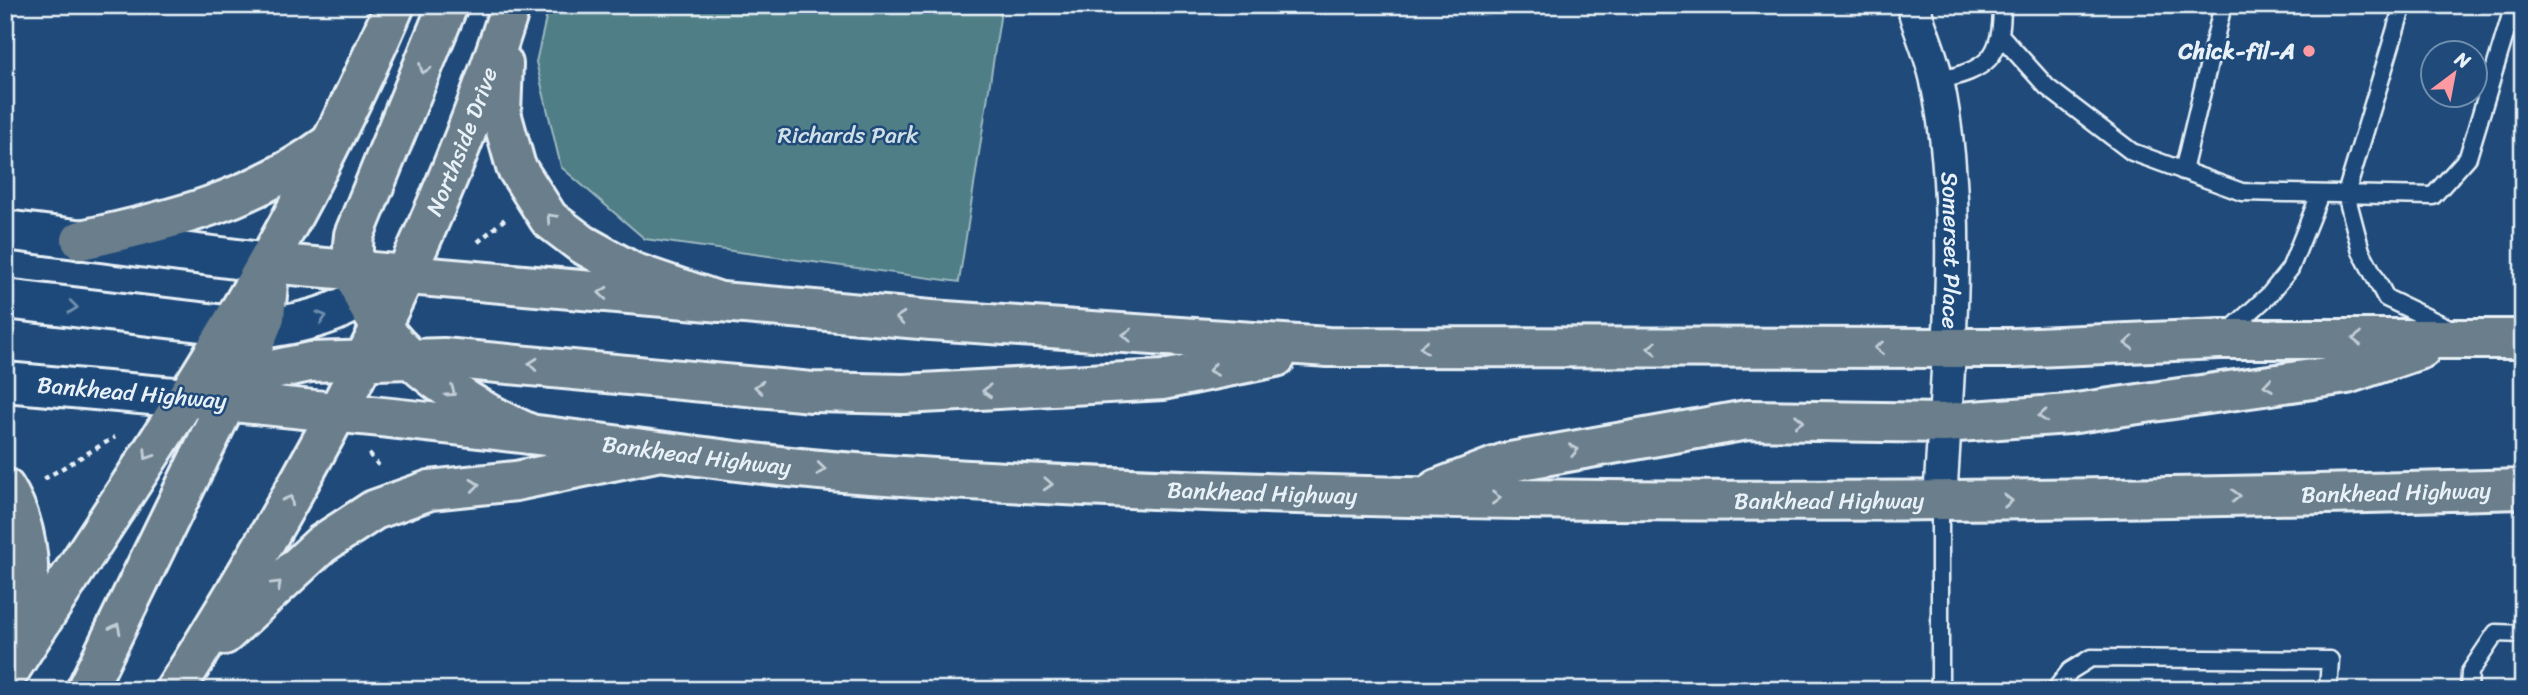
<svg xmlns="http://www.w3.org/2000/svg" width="2528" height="695" viewBox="0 0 2528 695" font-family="Sriracha,sans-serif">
	<rect width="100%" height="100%" fill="#1f4a7a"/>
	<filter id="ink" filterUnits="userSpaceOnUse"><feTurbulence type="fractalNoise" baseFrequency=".0143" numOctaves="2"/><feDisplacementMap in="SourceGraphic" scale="14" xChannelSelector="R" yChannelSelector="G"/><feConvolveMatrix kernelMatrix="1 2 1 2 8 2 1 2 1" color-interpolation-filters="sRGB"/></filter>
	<g filter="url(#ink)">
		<path fill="#507e87" stroke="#9cb8c0" stroke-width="2" d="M 549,5 L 1002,5 L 959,282 L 645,239 L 561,167 L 536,62 Z"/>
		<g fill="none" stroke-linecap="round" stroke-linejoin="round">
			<defs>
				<path id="lane" d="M 2403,5 L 2346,194 L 2361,251 L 2386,298 L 2449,328
					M 2002,37 L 2047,87 L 2132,152 L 2242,192 L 2433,196 L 2468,157 L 2514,5
					M 1937,81 C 1988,69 2002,59 2002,5
					M 2183,171 L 2223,5
					M 2226,334 L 2269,295 L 2290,269 L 2320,194
					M 1940,690 L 1940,502
					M 2055,690 L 2070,671 L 2091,658 L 2330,660 L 2328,690
					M 2469,690 L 2470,672 L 2496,633 L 2523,634"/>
				<g id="street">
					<path id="s1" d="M 1913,5 C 1920,31 1932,56 1937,81 C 1965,212 1947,368 1940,502"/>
				</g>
				<path id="secondary" d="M 5,230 L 268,263
					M 5,299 L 260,329 C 321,321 341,311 393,281
					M 5,382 L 185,398"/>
				<g id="primary">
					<path d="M 268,263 L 931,320 L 1328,347 L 2014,348 L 2220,339 L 2523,339"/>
					<path d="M 214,387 L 239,377 L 310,362 L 443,358 L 812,392 L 904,394 L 1163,380 L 1276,357"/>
					<path id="s2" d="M 194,398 C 303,409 412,419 521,433 C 637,447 753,466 870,474 C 1420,510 1972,504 2523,489"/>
					<path d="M 1437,489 L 1505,463 L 1747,420 L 1944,423 L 2069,414 L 2347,374 L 2421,349"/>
				</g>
				<g id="highway">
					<path d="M 448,5 L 354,235 C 341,329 457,402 530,434"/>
					<path d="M 503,64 L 501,113 L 516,167 L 549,219 L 582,244 L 632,272 L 720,302"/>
					<path d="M 81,240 C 173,220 251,201 329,144"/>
					<path d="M 5,488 C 35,535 29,590 26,642"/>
					<path d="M 224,635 L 322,544 L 374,510 L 430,490 L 516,481 L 656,452"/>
					<path d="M 5,678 C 93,539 188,404 268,261 C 315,178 357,93 395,5"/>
					<path d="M 86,690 L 251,352 L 265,317 L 269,272"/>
					<path id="s3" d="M 175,690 C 310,477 435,246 511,5"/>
				</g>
			</defs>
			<use href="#lane" stroke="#e8f1f8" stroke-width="21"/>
			<use href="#street" stroke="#e8f1f8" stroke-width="37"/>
			<use href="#secondary" stroke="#e8f1f8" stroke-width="44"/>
			<use href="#primary" stroke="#e8f1f8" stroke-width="44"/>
			<use href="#highway" stroke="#e8f1f8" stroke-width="44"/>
			<path stroke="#e8f1f8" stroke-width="4.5" stroke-dasharray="5 5" stroke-linecap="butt" d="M 478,242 L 506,218
				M 369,454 L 381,468
				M 44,479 L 115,437"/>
			<use href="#lane" stroke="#1f4a7a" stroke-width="16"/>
			<use href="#street" stroke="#1f4a7a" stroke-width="32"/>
			<use href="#secondary" stroke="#1f4a7a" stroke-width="38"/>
			<use href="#primary" stroke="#6b7e8b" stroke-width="38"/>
			<use href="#highway" stroke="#6b7e8b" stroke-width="38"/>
		</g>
		<defs><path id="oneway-chevron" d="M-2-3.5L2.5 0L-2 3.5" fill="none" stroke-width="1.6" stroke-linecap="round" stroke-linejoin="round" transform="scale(1.75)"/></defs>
		<g stroke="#c2ced7">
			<use href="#oneway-chevron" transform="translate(424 69) rotate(112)"/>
			<use href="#oneway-chevron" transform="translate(551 218) rotate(-133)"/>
			<use href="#oneway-chevron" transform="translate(603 293) rotate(-175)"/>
			<use href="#oneway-chevron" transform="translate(900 318) rotate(-175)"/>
			<use href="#oneway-chevron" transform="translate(1127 335) rotate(-177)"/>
			<use href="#oneway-chevron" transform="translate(2357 339) rotate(180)"/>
			<use href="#oneway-chevron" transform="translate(2129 343) rotate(177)"/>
			<use href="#oneway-chevron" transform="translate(1424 347) rotate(-180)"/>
			<use href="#oneway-chevron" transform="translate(1652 348) rotate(-180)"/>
			<use href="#oneway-chevron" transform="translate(1879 348) rotate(-180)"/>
			<use href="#oneway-chevron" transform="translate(533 364) rotate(-174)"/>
			<use href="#oneway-chevron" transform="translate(1213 370) rotate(169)"/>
			<use href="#oneway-chevron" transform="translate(2268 385) rotate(172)"/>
			<use href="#oneway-chevron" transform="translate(759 387) rotate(-175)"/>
			<use href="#oneway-chevron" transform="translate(987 391) rotate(178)"/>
			<use href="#oneway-chevron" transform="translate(451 392) rotate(35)"/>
			<use href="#oneway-chevron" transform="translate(2043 416) rotate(176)"/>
			<use href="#oneway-chevron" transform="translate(1799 421) rotate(1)"/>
			<use href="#oneway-chevron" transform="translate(1574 450) rotate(-11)"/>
			<use href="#oneway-chevron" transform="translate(148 455) rotate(123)"/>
			<use href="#oneway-chevron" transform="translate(821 469) rotate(6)"/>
			<use href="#oneway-chevron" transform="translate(1048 484) rotate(3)"/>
			<use href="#oneway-chevron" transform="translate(475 485) rotate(-6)"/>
			<use href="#oneway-chevron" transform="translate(2236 496) rotate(-1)"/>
			<use href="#oneway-chevron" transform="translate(1496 498) rotate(1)"/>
			<use href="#oneway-chevron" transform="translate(289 500) rotate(-61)"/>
			<use href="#oneway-chevron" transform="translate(2008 501) rotate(-1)"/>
			<use href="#oneway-chevron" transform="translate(277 585) rotate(-44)"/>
			<use href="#oneway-chevron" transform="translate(116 628) rotate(-64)"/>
		</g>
		<g stroke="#6f8dac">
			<use href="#oneway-chevron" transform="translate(73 307) rotate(6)"/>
			<use href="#oneway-chevron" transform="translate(322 317) rotate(-17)"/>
		</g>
	</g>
	<circle fill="#ff9aa2" stroke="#1f4a7a" stroke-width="2.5" cx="2309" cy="51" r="7"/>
	<g text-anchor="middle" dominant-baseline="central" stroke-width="5" stroke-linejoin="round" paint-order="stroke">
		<g font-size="23" font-weight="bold" fill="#e8f1f8" stroke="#1f4a7a" text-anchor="end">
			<text x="2295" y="51">Chick-fil-A</text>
		</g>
		<g font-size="23" fill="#d1e0e7" stroke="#1f4a7a">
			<text x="848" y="135">Richards Park</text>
		</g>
		<g font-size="23" fill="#e8f1f8" stroke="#1f4a7a">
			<text stroke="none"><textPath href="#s3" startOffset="620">Northside Drive</textPath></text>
			<text stroke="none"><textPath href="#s1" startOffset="250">Somerset Place</textPath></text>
			<text transform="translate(132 393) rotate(5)">Bankhead Highway</text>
			<text stroke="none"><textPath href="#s2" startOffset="506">Bankhead Highway</textPath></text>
			<text stroke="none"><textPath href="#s2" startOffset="1073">Bankhead Highway</textPath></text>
			<text stroke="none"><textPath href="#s2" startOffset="2207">Bankhead Highway</textPath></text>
			<text stroke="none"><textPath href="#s2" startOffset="1640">Bankhead Highway</textPath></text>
		</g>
	</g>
	<rect width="2528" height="695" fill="none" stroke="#1f4a7a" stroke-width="28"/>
	<rect x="14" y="14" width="2500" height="667" fill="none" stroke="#e8f1f8" stroke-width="2.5" filter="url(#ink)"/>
	<g transform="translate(2454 74) rotate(32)"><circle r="33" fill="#1f4a7a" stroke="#6f8dac" stroke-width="2"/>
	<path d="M0-5L12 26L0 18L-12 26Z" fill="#ff9aa2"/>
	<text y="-10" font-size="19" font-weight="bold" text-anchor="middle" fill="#e8f1f8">N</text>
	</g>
</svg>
